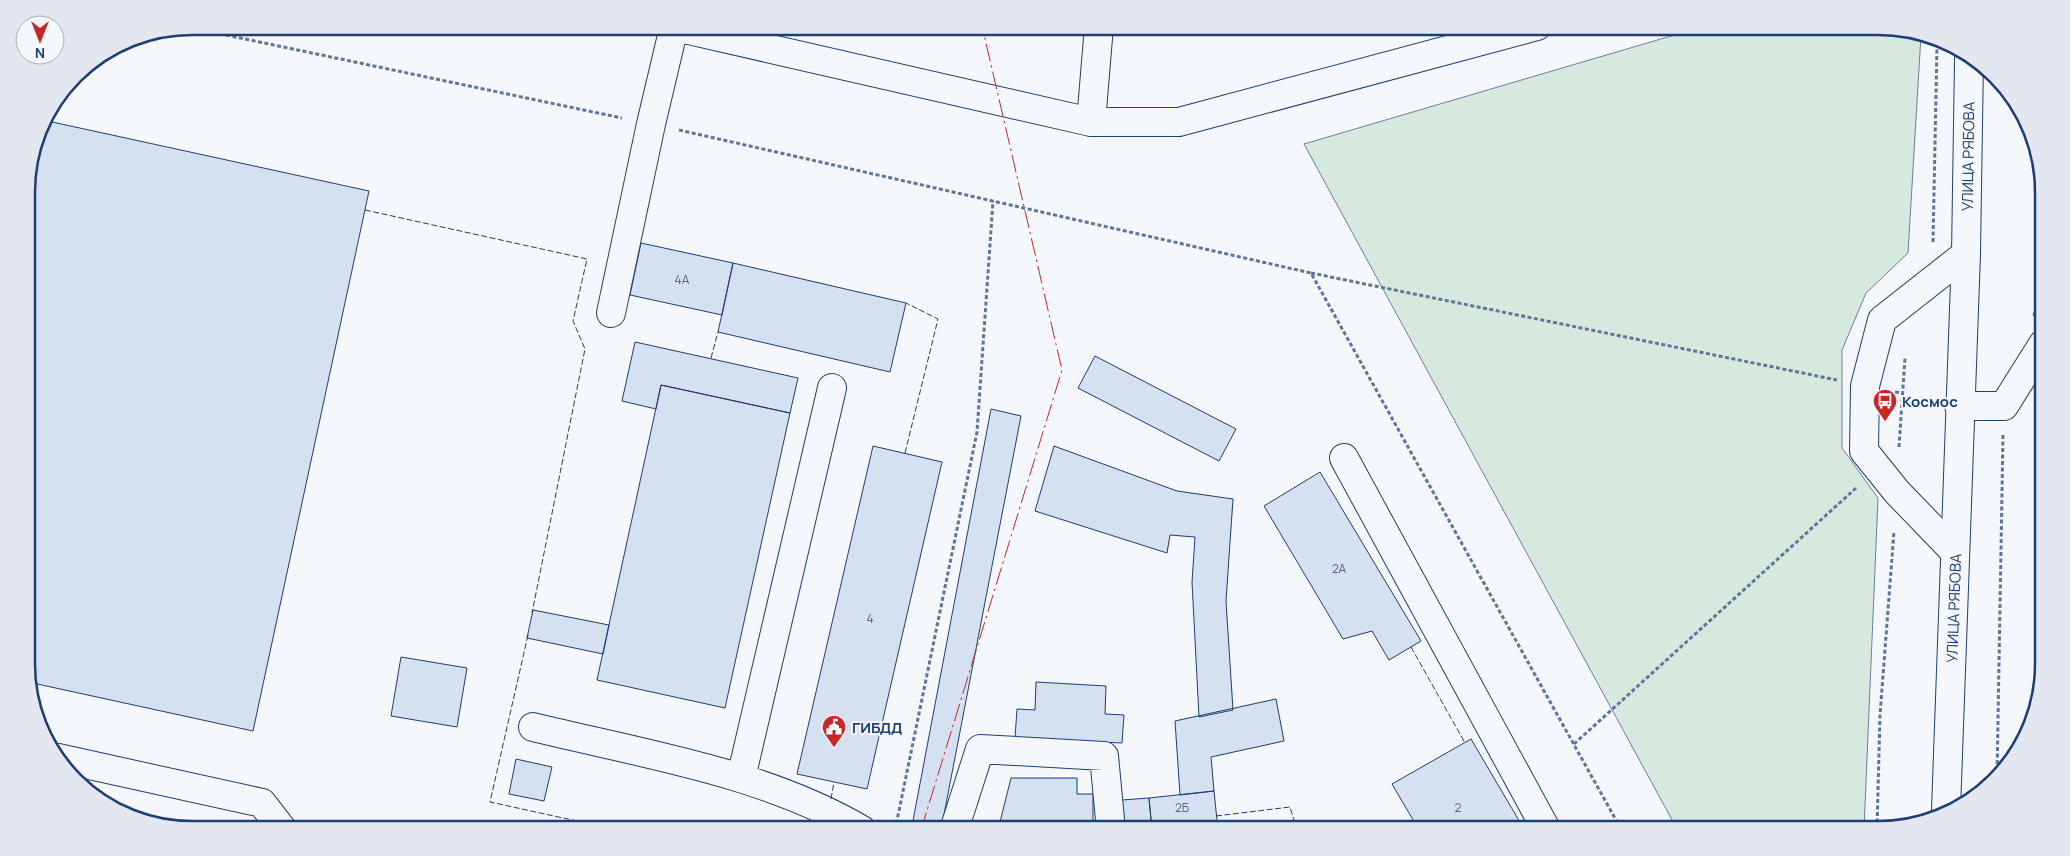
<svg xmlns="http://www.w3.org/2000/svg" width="2070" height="856" viewBox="0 0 2070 856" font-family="Manrope,sans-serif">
	<rect width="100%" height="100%" fill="#f4f7fb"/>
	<path fill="#d7e8df" stroke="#687fa3" d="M 1705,26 L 1878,26 L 1921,35 L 1908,253 L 1866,293 L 1842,350 L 1842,448 L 1878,498 L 1864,829 L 1677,829 L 1304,144 Z
		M 2043,297 L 2044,664 L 2043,670 L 2042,345 Z"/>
	<path fill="#e3e8f0" stroke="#687fa3" d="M 1034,26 L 1151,26 L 1156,32 L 1033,32 Z"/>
	<path fill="#d5e0f0" stroke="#1d3f73" d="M 43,120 L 369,191 L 253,731 L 28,682 L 27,181 Z
		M 641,243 L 733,263 L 722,315 L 630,295 Z
		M 733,263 L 906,303 L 890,372 L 718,332 Z
		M 635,342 L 798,378 L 790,413 L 661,385 L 656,409 L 622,401 Z
		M 1095,356 L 1236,429 L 1219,461 L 1078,388 Z
		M 661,385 L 790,413 L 725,708 L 597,680 Z
		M 991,409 L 1021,416 L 941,830 L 930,830 L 912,826 Z
		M 873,446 L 942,462 L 867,789 L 797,774 Z
		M 1054,446 L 1177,491 L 1233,499 L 1226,601 L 1233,710 L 1199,717 L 1192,582 L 1195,537 L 1170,535 L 1167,553 L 1035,511 Z
		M 1320,472 L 1421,641 L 1389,660 L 1372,631 L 1343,639 L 1264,506 Z
		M 533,610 L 609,625 L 603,654 L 527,638 Z
		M 401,657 L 467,668 L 457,727 L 391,716 Z
		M 1036,682 L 1106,686 L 1105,714 L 1124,715 L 1122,743 L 1015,738 L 1017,709 L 1035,710 Z
		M 1276,699 L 1284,741 L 1211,757 L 1214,791 L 1180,795 L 1175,721 Z
		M 1471,739 L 1524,829 L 1419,830 L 1392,784 Z
		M 516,759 L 552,767 L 544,801 L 509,794 Z
		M 1011,778 L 1077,778 L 1077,794 L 1093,794 L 1093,825 L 1060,825 L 1059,830 L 998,830 Z
		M 1214,791 L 1218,830 L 1152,830 L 1149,798 Z
		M 1149,798 L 1152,830 L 1125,830 L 1122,800 Z"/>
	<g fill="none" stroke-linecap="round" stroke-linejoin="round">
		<defs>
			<path id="minor" d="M 671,26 L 1091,122 L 1179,122 L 1537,26
				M 1091,122 L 1099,26
				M 611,313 L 651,124 L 674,27
				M 1959,406 L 2004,406 L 2043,344
				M 1344,458 L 1546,829
				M 1954,551 L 1897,492 L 1864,451 L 1865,386 L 1882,320 L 1966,254
				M 533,727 C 643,754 763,772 862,830
				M 58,758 L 262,803 L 283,830
				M 741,778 L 832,388
				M 954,830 L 980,749 L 1104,756 L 1111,830"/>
			<g id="major">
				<path id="s1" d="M 1946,810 L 1966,254 L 1969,60"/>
			</g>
		</defs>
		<use href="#minor" stroke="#1d3f73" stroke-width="30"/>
		<use href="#major" stroke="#1d3f73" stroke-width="30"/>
		<path stroke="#5e769c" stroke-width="3" stroke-dasharray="4 2.5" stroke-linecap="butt" d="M 188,27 L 622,118
			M 679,130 L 1311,273 L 1621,829
			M 1933,242 L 1937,45 L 1944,45
			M 1311,273 L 1837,380
			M 2034,316 L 2038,297 L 2040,164
			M 1895,392 L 1902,393
			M 1899,447 L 1905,358
			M 1574,744 L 1856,488
			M 1997,777 L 2003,435
			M 1877,829 L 1880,715 L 1894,531
			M 895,830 L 977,432 L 993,201"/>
		<use href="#minor" stroke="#f4f7fb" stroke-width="28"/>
		<use href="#major" stroke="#f4f7fb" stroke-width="28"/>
		<path stroke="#1d3f73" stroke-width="1" stroke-dasharray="6 2.5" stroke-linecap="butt" d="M 365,210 L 587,259 L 573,321 L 585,349 L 532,613
			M 711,358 L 718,332
			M 905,453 L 938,319 L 906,303
			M 528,635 L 490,802 L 618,830
			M 1411,647 L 1465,743
			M 831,799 L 834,782
			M 1216,816 L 1290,807 L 1297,830
			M 825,830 L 826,821"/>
		<path stroke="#c62828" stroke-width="1" stroke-dasharray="18 4 2.5 4" stroke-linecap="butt" d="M 921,830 L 1062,370 L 982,26"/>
	</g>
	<defs>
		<symbol id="bus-pin" viewBox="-11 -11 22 30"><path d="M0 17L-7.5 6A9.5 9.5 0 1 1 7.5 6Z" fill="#c62828" stroke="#f4f7fb"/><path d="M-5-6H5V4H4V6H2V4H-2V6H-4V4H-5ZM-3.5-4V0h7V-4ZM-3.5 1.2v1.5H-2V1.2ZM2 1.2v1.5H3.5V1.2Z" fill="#fff"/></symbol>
		<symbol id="civic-pin" viewBox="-11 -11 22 30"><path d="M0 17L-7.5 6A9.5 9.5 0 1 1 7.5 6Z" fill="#c62828" stroke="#f4f7fb"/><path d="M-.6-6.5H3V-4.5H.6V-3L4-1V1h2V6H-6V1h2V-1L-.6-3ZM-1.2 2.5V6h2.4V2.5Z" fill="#fff"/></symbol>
	</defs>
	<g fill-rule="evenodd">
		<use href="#bus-pin" x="1871" y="387" width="28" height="38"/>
		<use href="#civic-pin" x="820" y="713" width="28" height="38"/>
	</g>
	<g text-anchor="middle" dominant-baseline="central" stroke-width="4" stroke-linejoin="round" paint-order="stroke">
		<g font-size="12" fill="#4b6792">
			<text x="682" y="279">4А</text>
			<text x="1339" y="568">2А</text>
			<text x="870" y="618">4</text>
			<text x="1182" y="807">2Б</text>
			<text x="1458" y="807">2</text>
		</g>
		<g font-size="15" fill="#1d3f73" stroke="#f4f7fb">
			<text stroke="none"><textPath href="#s1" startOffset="654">УЛИЦА РЯБОВА</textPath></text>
			<text stroke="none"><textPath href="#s1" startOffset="202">УЛИЦА РЯБОВА</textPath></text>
		</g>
		<g font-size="15" font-weight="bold" fill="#1d3f73" stroke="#f4f7fb" text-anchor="start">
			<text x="1902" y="401">Космос</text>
			<text x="852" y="727">ГИБДД</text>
		</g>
	</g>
	<path d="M0 0H2070V856H0ZM192 35H1878A157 157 0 0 1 2035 192V664A157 157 0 0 1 1878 821H192A157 157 0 0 1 35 664V192A157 157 0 0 1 192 35Z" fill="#e3e8f0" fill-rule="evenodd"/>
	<path fill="none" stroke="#1d3f73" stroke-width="2.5" d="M192 35H1878A157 157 0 0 1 2035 192V664A157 157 0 0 1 1878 821H192A157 157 0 0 1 35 664V192A157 157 0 0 1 192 35Z"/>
	<g transform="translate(40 40) rotate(180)"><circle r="24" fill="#f4f7fb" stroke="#9eadc5"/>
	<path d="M0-4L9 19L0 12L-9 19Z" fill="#c62828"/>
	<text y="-8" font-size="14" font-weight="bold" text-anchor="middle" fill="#1d3f73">N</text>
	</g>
</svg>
